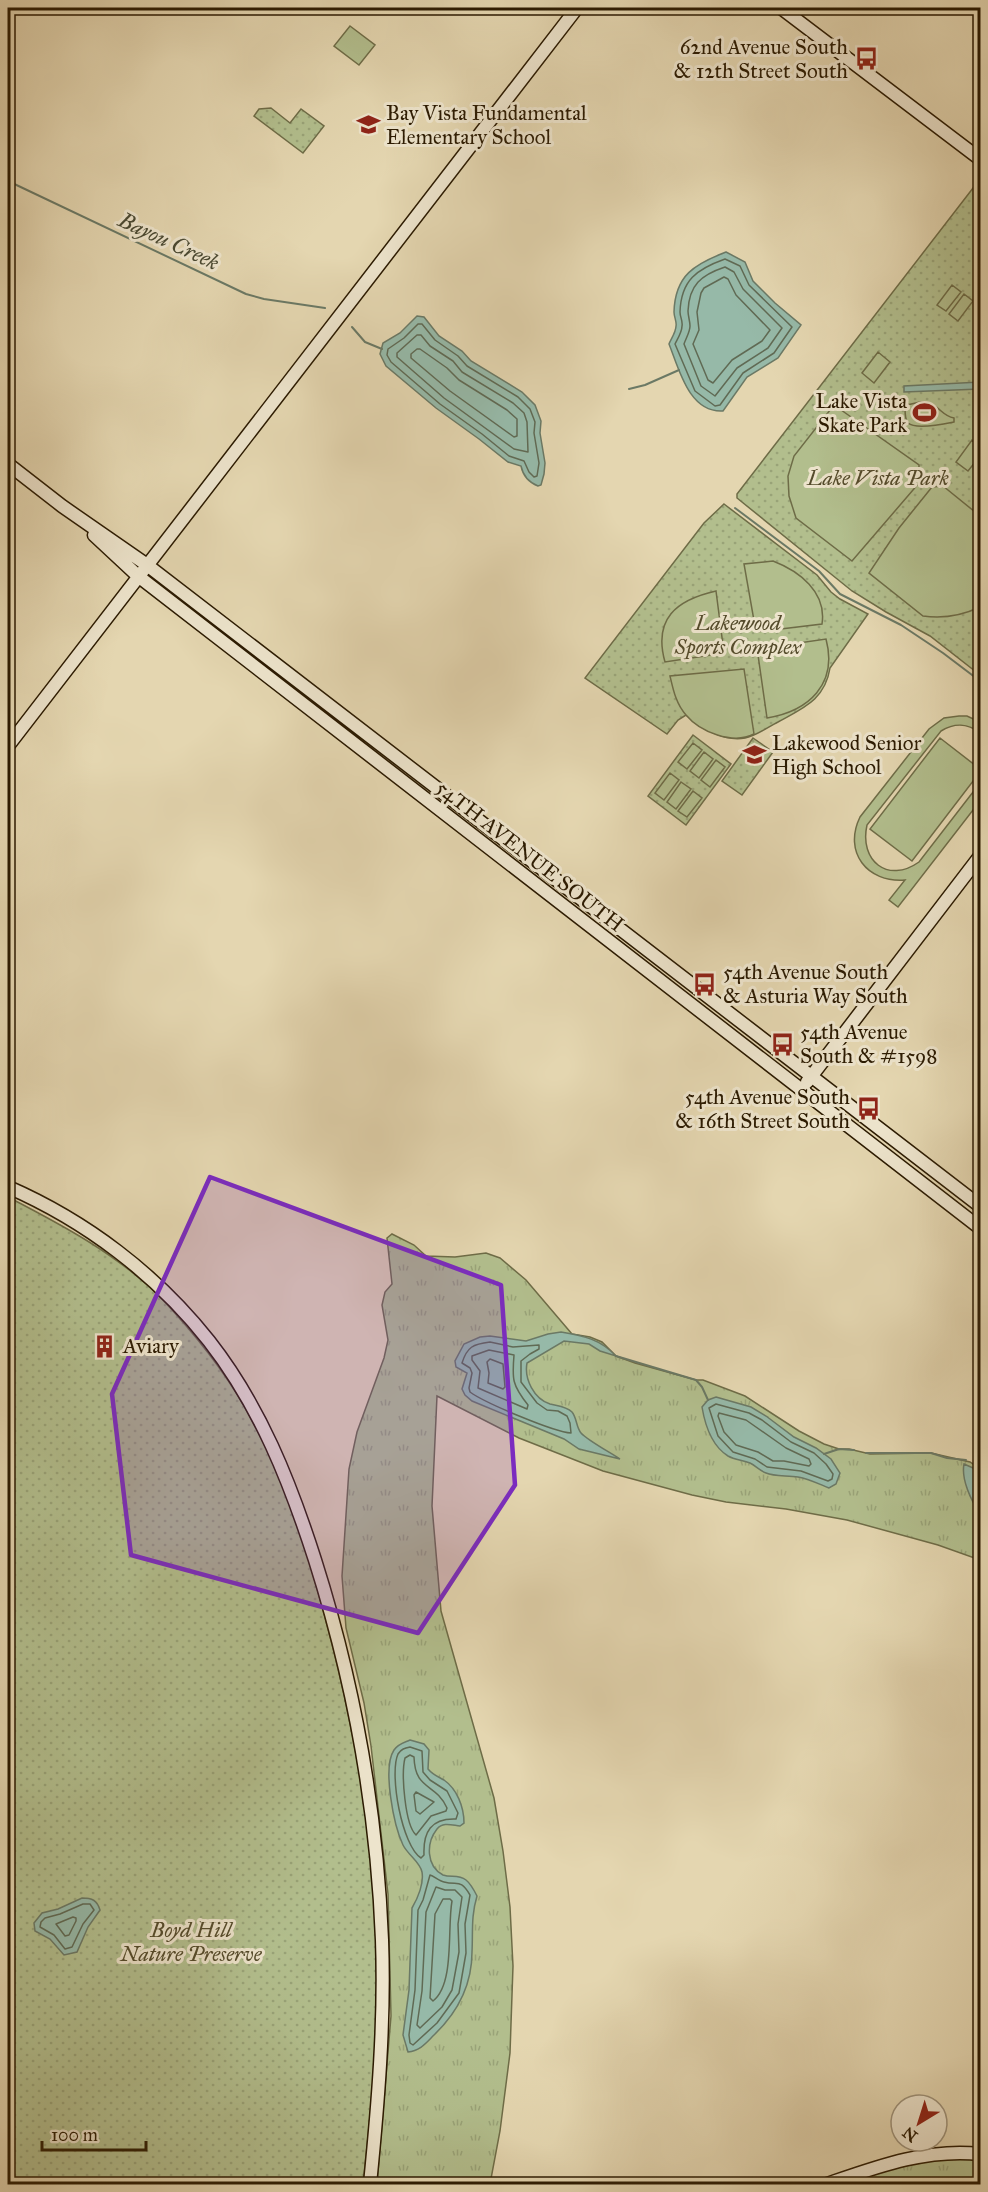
<svg xmlns="http://www.w3.org/2000/svg" width="988" height="2192" viewBox="0 0 988 2192" font-family="'IM FELL Great Primer',serif">
	<defs>
		<pattern id="grass-tufts" width="24" height="20" patternUnits="userSpaceOnUse" patternTransform="scale(1.5)"><rect width="24" height="20" fill="#b2be8d"/><path d="M3 7l-1-3M5 7V3M7 7l1-3M15 17l-1-3M17 17v-4M19 17l1-3" fill="none" stroke="#99a378"/></pattern>
		<pattern id="park-dots" width="8" height="8" patternUnits="userSpaceOnUse" patternTransform="scale(1.5)"><rect width="8" height="8" fill="#b2be8d"/><path d="M2 2h.1M6 6h.1" fill="none" stroke="#99a378" stroke-width="1.8" stroke-linecap="round"/></pattern>
	</defs>
	<rect width="100%" height="100%" fill="#e4d6b0"/>
	<filter id="stains"><feTurbulence type="fractalNoise" baseFrequency=".00333" numOctaves="4"/><feColorMatrix values="0 0 0 0 .2 0 0 0 0 .09 0 0 0 0 .02 0 0 0 .5 -.17"/></filter>
	<radialGradient id="worn" r=".72"><stop offset=".6" stop-color="#630" stop-opacity="0"/><stop offset="1" stop-color="#630" stop-opacity=".3"/></radialGradient>
	<path fill="url(#grass-tufts)" stroke="#6e6c47" stroke-width="1.5" d="M 392,1234 L 414,1245 L 426,1256 L 455,1257 L 486,1253 L 500,1258 L 526,1280 L 572,1334 L 590,1337 L 602,1342 L 616,1356 L 635,1363 L 696,1380 L 703,1380 L 745,1396 L 799,1431 L 824,1444 L 839,1449 L 849,1449 L 870,1454 L 931,1453 L 970,1462 L 980,1469 L 980,1560 L 938,1545 L 847,1520 L 786,1509 L 726,1502 L 692,1495 L 603,1471 L 519,1438 L 437,1396 L 432,1506 L 441,1611 L 494,1798 L 503,1851 L 510,1907 L 513,1966 L 510,2053 L 500,2131 L 490,2184 L 377,2184 L 391,2016 L 388,1894 L 371,1746 L 364,1703 L 346,1628 L 342,1576 L 349,1469 L 357,1432 L 384,1358 L 388,1340 L 382,1305 L 385,1292 L 392,1284 L 387,1238 Z
		M 939,2157 L 980,2158 L 980,2184 L 838,2184 L 867,2174 Z"/>
	<path fill="url(#park-dots)" stroke="#6e6c47" stroke-width="1.5" d="M 271,108 L 290,123 L 301,109 L 324,126 L 303,153 L 254,116 L 259,109 Z
		M 980,179 L 980,675 L 930,636 L 886,612 L 852,591 L 737,498 L 737,494 Z
		M 724,504 L 817,575 L 831,592 L 840,599 L 868,614 L 830,668 C 825,700 803,708 778,722 C 768,727 756,736 745,738 C 724,742 701,728 686,715 L 678,720 L 667,734 L 585,678 L 704,523 Z
		M 693,735 L 731,764 L 686,825 L 648,796 Z
		M 753,738 L 773,752 L 742,795 L 722,781 Z
		M 8,1197 C 62,1225 119,1255 162,1299 C 192,1331 222,1368 244,1406 C 281,1469 304,1540 323,1610 C 357,1733 378,1861 377,1988 C 377,2054 370,2119 363,2184 L 8,2184 Z"/>
	<path fill="#b2be8d" stroke="#6e6c47" stroke-width="1.5" d="M 350,26 L 375,45 L 359,65 L 334,46 Z
		M 952,285 L 961,292 L 946,311 L 937,305 Z
		M 964,294 L 973,301 L 958,321 L 949,314 Z
		M 878,352 L 890,362 L 874,383 L 862,373 Z
		M 920,402 C 942,404 939,415 954,418 L 954,422 C 944,424 916,430 908,423 C 905,420 905,412 905,408 L 907,405 Z
		M 834,405 L 919,465 L 919,483 L 852,561 L 796,518 L 789,496 L 788,476 L 794,456 Z
		M 972,440 L 980,447 L 980,456 L 968,471 L 956,462 Z
		M 943,486 L 980,516 L 980,607 C 963,615 943,619 923,616 L 869,573 L 899,528 L 932,487 Z
		M 773,561 C 799,571 827,592 822,624 L 756,632 L 744,564 Z
		M 716,591 L 724,653 L 665,662 C 653,619 676,600 716,591 Z
		M 826,639 C 838,684 809,711 767,718 L 758,655 L 764,648 Z
		M 744,669 L 754,734 C 733,745 700,732 686,715 C 676,704 673,689 670,676 Z
		M 959,716 L 967,716 L 980,722 L 980,733 C 968,723 954,723 941,731 L 867,825 C 859,861 888,884 919,862 L 980,783 L 980,801 L 898,907 L 889,900 L 905,880 C 867,883 843,852 860,817 L 929,729 L 944,718 Z
		M 940,738 L 980,769 L 980,772 L 912,861 L 870,829 Z
		M 693,743 L 702,750 L 687,769 L 678,762 Z
		M 704,752 L 713,759 L 699,778 L 690,771 Z
		M 716,760 L 725,767 L 710,787 L 701,780 Z
		M 670,773 L 679,780 L 664,800 L 655,793 Z
		M 681,782 L 691,789 L 676,809 L 667,802 Z
		M 693,791 L 702,798 L 687,817 L 678,811 Z"/>
	<path fill="#96b9a8" stroke="#6b7965" stroke-width="1.5" d="M 726,252 L 745,262 L 753,281 L 775,303 L 801,325 L 778,358 L 747,377 L 723,411 C 689,413 679,369 669,344 C 671,339 676,332 676,326 C 677,322 674,317 674,312 C 675,275 695,264 726,252 Z
		M 417,316 L 424,317 L 439,336 L 462,351 L 471,361 L 522,392 L 535,405 L 541,421 L 540,433 L 545,463 L 544,474 L 541,485 L 538,486 C 528,482 523,476 521,466 L 508,462 L 479,439 L 436,408 L 386,366 L 380,354 L 383,343 L 400,333 Z
		M 980,382 L 980,389 L 904,392 L 904,386 Z
		M 561,1332 C 584,1336 600,1339 616,1356 L 600,1351 L 589,1344 L 564,1341 L 527,1363 C 524,1379 534,1399 550,1404 C 558,1406 566,1406 572,1412 C 577,1418 576,1427 581,1433 C 587,1440 611,1453 620,1459 L 579,1449 L 564,1439 L 472,1401 L 465,1395 L 462,1389 L 467,1373 L 456,1367 L 455,1361 L 464,1344 L 480,1337 L 490,1336 L 526,1341 L 548,1334 Z
		M 716,1397 L 751,1407 L 766,1416 L 794,1437 L 816,1448 L 831,1459 L 840,1473 L 836,1484 L 829,1488 C 819,1484 809,1479 798,1477 C 788,1475 775,1477 766,1473 C 760,1471 756,1466 750,1463 C 743,1460 735,1460 728,1456 C 712,1446 705,1425 702,1407 L 708,1400 Z
		M 964,1464 L 980,1471 L 980,1513 C 971,1501 961,1479 964,1464 Z
		M 410,1740 L 424,1744 L 429,1750 L 428,1769 C 433,1775 437,1776 444,1780 C 457,1789 464,1807 464,1823 L 460,1826 C 451,1825 443,1822 437,1829 C 426,1843 426,1866 443,1875 C 451,1878 458,1874 466,1880 C 471,1884 474,1890 477,1896 C 471,1916 473,1931 472,1952 C 472,1985 458,2012 434,2035 C 426,2043 420,2051 408,2052 L 403,2035 L 409,1990 L 412,1908 C 418,1898 424,1883 422,1872 C 420,1862 408,1855 403,1845 C 394,1826 382,1768 394,1750 C 398,1744 403,1743 410,1740 Z
		M 82,1898 C 92,1898 97,1900 100,1910 L 88,1927 L 77,1952 L 64,1955 L 50,1939 L 35,1931 L 34,1923 L 42,1913 L 58,1909 Z"/>
	<g fill="none" stroke-linecap="round" stroke-linejoin="round">
		<path stroke="#606a54" stroke-width="1.5" d="M 725,259 L 740,266 L 749,285 L 792,327 L 774,353 L 743,373 L 720,405 L 715,406 L 695,391 L 675,344 C 678,338 682,332 682,326 C 683,321 680,317 680,312 C 681,280 697,269 725,259 Z
			M 725,267 L 734,272 L 743,289 L 782,328 L 768,348 L 737,368 L 715,396 L 701,386 L 684,344 C 686,338 690,332 690,326 C 690,321 688,316 688,311 C 689,285 701,275 725,267 Z
			M 724,277 L 728,279 L 736,295 L 770,330 L 762,341 L 732,360 L 713,383 L 708,380 L 693,344 L 699,330 L 697,312 L 701,293 L 704,288 Z
			M 418,324 L 422,324 L 435,340 L 458,356 L 467,366 L 518,397 L 530,409 L 535,422 L 534,433 L 539,463 L 537,476 L 534,477 L 529,472 L 524,461 L 509,456 L 482,434 L 440,404 L 391,362 L 387,355 L 388,349 L 404,338 Z
			M 417,335 L 421,335 L 430,346 L 453,361 L 462,372 L 513,403 L 524,413 L 527,422 L 528,452 L 514,449 L 444,398 L 397,357 L 397,353 Z
			M 417,349 L 420,349 L 447,368 L 459,380 L 507,410 L 517,419 L 517,436 L 514,437 L 450,391 L 411,358 L 411,354 Z
			M 490,1342 L 513,1347 L 539,1345 L 539,1349 L 530,1354 L 521,1361 L 521,1382 L 537,1403 L 547,1410 L 558,1411 L 567,1416 L 570,1423 L 571,1433 C 554,1432 485,1403 470,1392 L 469,1388 L 472,1373 L 470,1368 L 462,1363 C 467,1347 473,1344 490,1342 Z
			M 489,1350 L 514,1355 C 512,1379 512,1385 528,1405 L 527,1409 L 478,1388 L 480,1371 L 472,1360 L 472,1356 Z
			M 490,1359 L 503,1364 L 505,1387 L 503,1389 L 488,1383 L 489,1373 L 487,1362 Z
			M 716,1404 L 749,1413 L 762,1420 L 791,1442 L 814,1453 L 826,1464 L 833,1474 L 832,1479 L 828,1481 L 801,1471 L 767,1467 L 755,1459 L 733,1452 L 718,1436 L 709,1408 Z
			M 719,1413 L 746,1420 L 786,1448 L 809,1459 L 811,1464 L 809,1466 L 784,1461 L 773,1461 L 758,1452 L 736,1445 L 724,1432 L 718,1416 Z
			M 410,1747 L 422,1751 L 423,1772 L 430,1780 L 447,1791 L 458,1813 L 456,1819 C 431,1818 423,1832 424,1855 L 421,1858 C 402,1846 389,1774 398,1754 C 401,1749 405,1748 410,1747 Z
			M 410,1755 L 414,1757 C 415,1791 435,1782 447,1808 L 446,1811 L 431,1816 L 416,1835 C 405,1825 401,1774 405,1758 Z
			M 416,1792 L 434,1802 L 420,1814 L 416,1811 L 414,1795 Z
			M 430,1875 C 434,1876 439,1881 444,1882 C 458,1886 460,1878 470,1895 L 465,1924 L 466,1953 L 459,1993 L 437,2023 L 413,2045 L 410,2043 L 409,2035 L 415,1990 L 418,1910 L 423,1900 Z
			M 436,1887 L 445,1890 L 455,1890 L 462,1897 L 458,1924 L 459,1952 L 452,1990 L 442,2007 L 420,2028 L 417,2025 L 422,1991 L 426,1912 Z
			M 443,1899 L 450,1899 L 452,1901 C 447,1928 455,1984 433,2001 L 430,1998 L 435,1914 Z
			M 83,1904 L 90,1904 L 94,1910 L 83,1924 L 72,1947 L 65,1949 L 54,1935 L 40,1927 L 41,1922 L 45,1918 L 60,1914 Z
			M 73,1917 L 76,1918 L 76,1921 L 69,1935 L 65,1936 L 56,1924 Z"/>
		<path stroke="#6b7965" stroke-width="2" d="M 8,181 L 246,294 L 264,299 L 325,308
			M 352,327 L 365,342 L 382,349
			M 629,389 L 645,385 L 679,370
			M 735,508 L 819,571 L 840,594 L 901,625 L 943,653 L 980,681
			M 616,1356 L 696,1380 L 702,1387 L 708,1400
			M 866,1453 L 931,1453 L 947,1458 L 966,1460
			M 824,1454 L 839,1449 L 854,1450"/>
		<defs>
			<path id="secondary" d="M 781,8 L 980,159
				M 8,464 L 62,506 L 147,565 L 980,1206
				M 94,535 L 138,576 L 980,1228
				M 8,746 L 577,8
				M 807,1082 L 980,856
				M 8,1187 C 86,1221 156,1274 209,1341 C 260,1406 290,1482 315,1560 C 354,1683 377,1811 382,1940 C 385,2021 378,2104 370,2184
				M 827,2184 C 876,2167 927,2148 980,2154"/>
		</defs>
		<use href="#secondary" stroke="#2b1a01" stroke-width="15"/>
		<use href="#secondary" stroke="#ede4cc" stroke-width="12"/>
	</g>
	<path fill="#7b2cbf" fill-opacity="0.2" stroke="#7b2cbf" stroke-width="4.5" stroke-linejoin="round" d="M 210,1177 L 501,1285 L 515,1485 L 418,1633 L 131,1555 L 112,1394 Z"/>
	<defs>
		<symbol id="bus-bare" viewBox="-9 -9 18 18"><path d="M-5-6H5V4H4V6H2V4H-2V6H-4V4H-5ZM-3.5-4V0h7V-4ZM-3.5 1.2v1.5H-2V1.2ZM2 1.2v1.5H3.5V1.2Z" fill="#8f2418" stroke="#ede4cc" stroke-width="2.5" paint-order="stroke"/></symbol>
		<symbol id="school-bare" viewBox="-9 -9 18 18"><path d="M0-5L7-2L0 1L-7-2ZM-4 1L0 2.5L4 1V4Q0 6-4 4Z" fill="#8f2418" stroke="#ede4cc" stroke-width="2.5" paint-order="stroke"/></symbol>
		<symbol id="stadium-bare" viewBox="-9 -9 18 18"><path d="M0-5a6.5 5 0 1 0 0 10a6.5 5 0 1 0 0-10ZM-3.5-1.8h7v3.6h-7Z" fill="#8f2418" stroke="#ede4cc" stroke-width="2.5" paint-order="stroke"/></symbol>
		<symbol id="building-bare" viewBox="-9 -9 18 18"><path d="M-4-6H4V6H1V3H-1V6H-4ZM-2.5-4.3h1.7v1.8h-1.7ZM.8-4.3h1.7v1.8H.8ZM-2.5-1h1.7V.8h-1.7ZM.8-1h1.7V.8H.8Z" fill="#8f2418" stroke="#ede4cc" stroke-width="2.5" paint-order="stroke"/></symbol>
	</defs>
	<g fill-rule="evenodd">
		<use href="#bus-bare" x="850" y="42" width="33" height="33"/>
		<use href="#school-bare" x="352" y="108" width="33" height="33"/>
		<use href="#stadium-bare" x="908" y="396" width="33" height="33"/>
		<use href="#school-bare" x="738" y="738" width="33" height="33"/>
		<use href="#bus-bare" x="688" y="968" width="33" height="33"/>
		<use href="#bus-bare" x="766" y="1028" width="33" height="33"/>
		<use href="#bus-bare" x="852" y="1092" width="33" height="33"/>
		<use href="#building-bare" x="88" y="1330" width="33" height="33"/>
	</g>
	<g text-anchor="middle" dominant-baseline="central" stroke-width="6" stroke-linejoin="round" paint-order="stroke">
		<g font-size="21" fill="#2b1a01" stroke="#ede4cc" text-anchor="start">
			<text x="848" y="47" text-anchor="end">62nd Avenue South<tspan x="848" dy="24">&amp; 12th Street South</tspan></text>
			<text x="386" y="113">Bay Vista Fundamental<tspan x="386" dy="24">Elementary School</tspan></text>
			<text x="907" y="401" text-anchor="end">Lake Vista<tspan x="907" dy="24">Skate Park</tspan></text>
			<text x="772" y="743">Lakewood Senior<tspan x="772" dy="24">High School</tspan></text>
			<text x="723" y="972">54th Avenue South<tspan x="723" dy="24">&amp; Asturia Way South</tspan></text>
			<text x="800" y="1032">54th Avenue<tspan x="800" dy="24">South &amp; #1598</tspan></text>
			<text x="850" y="1097" text-anchor="end">54th Avenue South<tspan x="850" dy="24">&amp; 16th Street South</tspan></text>
			<text x="123" y="1346">Aviary</text>
		</g>
		<g font-size="21" font-style="italic" fill="#544b2b" stroke="#ede4cc">
			<text x="878" y="478">Lake Vista Park</text>
			<text x="738" y="623">Lakewood<tspan x="738" dy="24">Sports Complex</tspan></text>
			<text x="191" y="1930">Boyd Hill<tspan x="191" dy="24">Nature Preserve</tspan></text>
		</g>
		<g font-size="21" fill="#2b1a01" stroke="#ede4cc">
			<text transform="translate(530 856) rotate(38)">54TH AVENUE SOUTH</text>
		</g>
		<g font-size="22" font-style="italic" fill="#4b4a33" stroke="#ede4cc">
			<text transform="translate(169 241) rotate(25)">Bayou Creek</text>
		</g>
	</g>
	<rect width="988" height="2192" fill="none" stroke="#e4d6b0" stroke-width="30"/>
	<rect x="9" y="9" width="970" height="2174" fill="none" stroke="#2b1a01" stroke-width="3"/>
	<rect x="15" y="15" width="958" height="2162" fill="none" stroke="#2b1a01" stroke-width="1.5"/>
	<g transform="translate(919 2123) rotate(218)"><circle r="28" fill="#ede4cc" stroke="#9f937b" stroke-width="1.5"/>
	<path d="M0-4.5L10 22L0 15L-10 22Z" fill="#8f2418"/>
	<text y="-9" font-size="16" font-weight="bold" text-anchor="middle" fill="#2b1a01">N</text>
	</g>
	<path d="M42 2141v9h104v-9" fill="none" stroke="#2b1a01" stroke-width="3"/>
	<text x="51" y="2141" font-size="18" fill="#2b1a01" stroke="#ede4cc" stroke-width="4.5" paint-order="stroke">100 m</text>
	<rect width="100%" height="100%" filter="url(#stains)"/>
	<rect width="100%" height="100%" fill="url(#worn)"/>
</svg>
